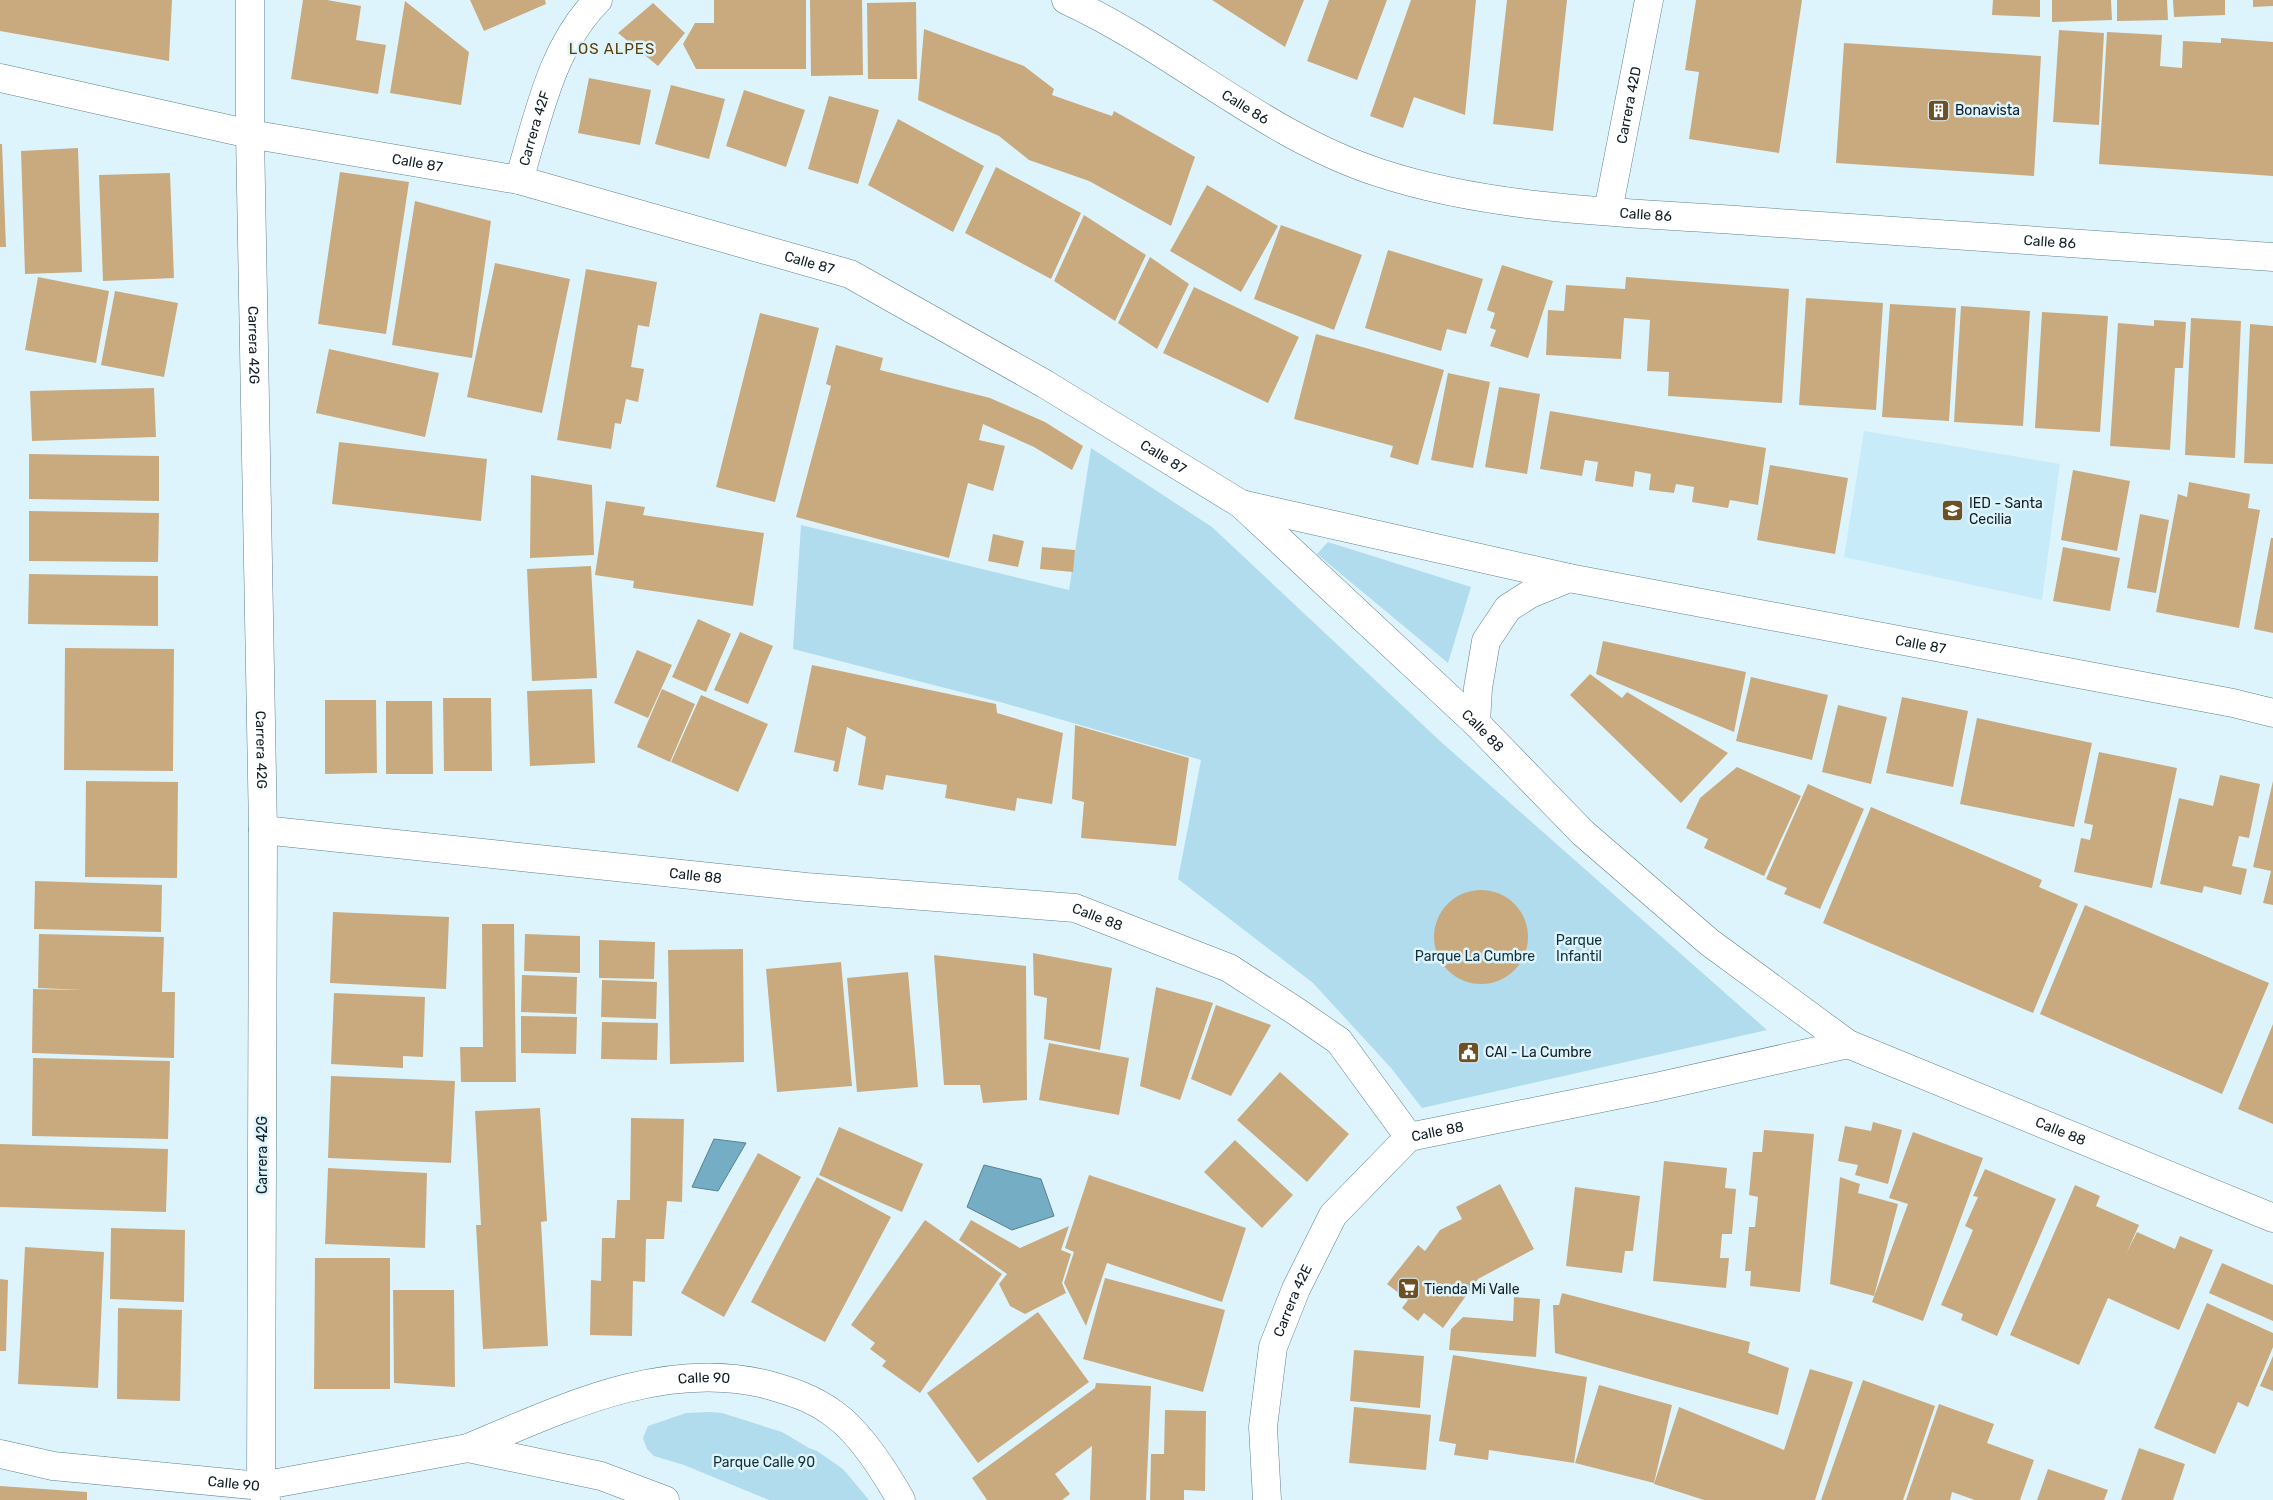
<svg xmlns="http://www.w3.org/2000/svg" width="2273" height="1500" viewBox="0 0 2273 1500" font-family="Rubik,sans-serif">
	<rect width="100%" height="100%" fill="#def4fd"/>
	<path fill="#c8ebfa" d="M 1864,431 L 2060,464 L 2042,600 L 1844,557 Z"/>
	<path fill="#b1dced" d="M 1091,448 L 1212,527 L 1440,741 L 1767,1030 L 1422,1108 L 1391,1068 L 1313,983 L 1178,879 L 1201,760 L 1000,702 L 793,649 L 801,525 L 1069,590 Z
		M 1328,542 L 1471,587 L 1448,663 L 1317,554 Z
		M 710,1412 L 722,1413 L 782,1432 L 809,1448 L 817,1451 L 843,1469 L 869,1500 L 769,1500 L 684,1465 L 654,1456 L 647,1449 L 643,1438 L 648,1426 L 686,1413 Z"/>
	<path fill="#74adc4" stroke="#568294" d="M 714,1139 L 746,1143 L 718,1191 L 692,1187 Z
		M 984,1165 L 1041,1179 L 1054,1216 L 1012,1230 L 967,1207 Z"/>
	<path fill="#c9aa7f" d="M 0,0 L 172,0 L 169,61 L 0,31 Z
		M 303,0 L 327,0 L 361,6 L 356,40 L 386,45 L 378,94 L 291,79 Z
		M 470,0 L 545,0 L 546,4 L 484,31 Z
		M 714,0 L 806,0 L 806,69 L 696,69 L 683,44 L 695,23 L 714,23 Z
		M 810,0 L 862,0 L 863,75 L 811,76 Z
		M 1212,0 L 1304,0 L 1285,47 Z
		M 1329,0 L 1387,0 L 1357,80 L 1307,61 Z
		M 1411,0 L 1476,0 L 1465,115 L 1414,97 L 1403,128 L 1370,116 Z
		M 1507,0 L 1567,0 L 1553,131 L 1493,124 Z
		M 1696,0 L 1802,0 L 1779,153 L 1689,139 L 1699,72 L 1685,70 Z
		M 1993,0 L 2040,0 L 2040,17 L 1992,15 Z
		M 2052,0 L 2111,0 L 2112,20 L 2052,22 Z
		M 2117,0 L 2167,0 L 2168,20 L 2117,21 Z
		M 2173,0 L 2225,0 L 2225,15 L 2174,17 Z
		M 2253,0 L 2273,0 L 2273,6 L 2253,7 Z
		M 405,1 L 469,52 L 461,105 L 390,93 Z
		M 916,2 L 917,79 L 868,79 L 867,3 Z
		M 653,3 L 685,33 L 658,66 L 618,33 Z
		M 924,29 L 1024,66 L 1054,89 L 1052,95 L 1112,116 L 1114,111 L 1195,157 L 1171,226 L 1089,181 L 1029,160 L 999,136 L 918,100 Z
		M 2059,30 L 2104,33 L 2099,125 L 2053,122 Z
		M 2107,32 L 2162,35 L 2160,66 L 2182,68 L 2183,41 L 2221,43 L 2221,38 L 2273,42 L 2273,176 L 2099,164 Z
		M 1844,43 L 2041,56 L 2034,176 L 1836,163 Z
		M 589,78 L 651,90 L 640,145 L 578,133 Z
		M 671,85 L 725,99 L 709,159 L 655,144 Z
		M 744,90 L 805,110 L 786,167 L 726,146 Z
		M 829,96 L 879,110 L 858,184 L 808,169 Z
		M 898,119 L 984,166 L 953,232 L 868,185 Z
		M 0,144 L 2,144 L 6,247 L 0,247 Z
		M 78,148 L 82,272 L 25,274 L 21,151 Z
		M 996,167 L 1081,213 L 1051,279 L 965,233 Z
		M 340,172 L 409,182 L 386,334 L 318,324 Z
		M 170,173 L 174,278 L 103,281 L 99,175 Z
		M 1207,185 L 1278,226 L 1241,292 L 1170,251 Z
		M 415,201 L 491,221 L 472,358 L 392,345 Z
		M 1084,215 L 1146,255 L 1115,321 L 1054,281 Z
		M 1281,225 L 1362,255 L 1334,330 L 1254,299 Z
		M 1388,250 L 1483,279 L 1466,334 L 1447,329 L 1441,351 L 1365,328 Z
		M 1150,257 L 1189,284 L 1157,349 L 1118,323 Z
		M 495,263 L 570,279 L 542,413 L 467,397 Z
		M 1502,265 L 1553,281 L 1528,358 L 1490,346 L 1496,330 L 1490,328 L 1495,313 L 1487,310 Z
		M 586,269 L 657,282 L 649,327 L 638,325 L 631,367 L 644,369 L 638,402 L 626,399 L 621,424 L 615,423 L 611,449 L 557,440 Z
		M 38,277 L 109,291 L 96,363 L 25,350 Z
		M 1626,277 L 1789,289 L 1782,403 L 1668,396 L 1669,372 L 1647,371 L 1650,320 L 1624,318 L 1621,359 L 1546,355 L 1548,310 L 1564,311 L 1566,285 L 1625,289 Z
		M 1194,287 L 1299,337 L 1268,403 L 1163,353 Z
		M 115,291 L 178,303 L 164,377 L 101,365 Z
		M 1806,298 L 1883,303 L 1876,410 L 1799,405 Z
		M 1890,304 L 1956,308 L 1949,421 L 1882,417 Z
		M 1961,306 L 2030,311 L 2023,426 L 1954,422 Z
		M 2042,312 L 2108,316 L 2100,432 L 2035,428 Z
		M 760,313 L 819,328 L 775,502 L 716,487 Z
		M 2191,318 L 2241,321 L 2235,458 L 2185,455 Z
		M 2154,320 L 2186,322 L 2183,368 L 2175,368 L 2170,450 L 2110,446 L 2118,323 L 2154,326 Z
		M 2250,324 L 2273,326 L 2273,464 L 2244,463 Z
		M 1316,334 L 1444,370 L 1418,465 L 1390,457 L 1393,446 L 1294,419 Z
		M 836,345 L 883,358 L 880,370 L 990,398 L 1045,422 L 1083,446 L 1072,470 L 1034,447 L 983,424 L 979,440 L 1005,446 L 993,491 L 968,483 L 949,558 L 796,517 L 831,386 L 826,384 Z
		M 329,349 L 439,373 L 425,437 L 316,413 Z
		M 1448,373 L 1490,382 L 1473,468 L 1431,460 Z
		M 1499,387 L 1540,394 L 1527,474 L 1485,467 Z
		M 154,388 L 156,437 L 32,441 L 30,391 Z
		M 1550,411 L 1766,448 L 1758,505 L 1730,500 L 1728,508 L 1692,502 L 1694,487 L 1676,484 L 1674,493 L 1649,490 L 1651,474 L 1635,471 L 1633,487 L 1595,481 L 1598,462 L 1585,460 L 1582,476 L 1540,469 Z
		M 339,442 L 487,459 L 481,521 L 332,504 Z
		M 29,454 L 159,456 L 159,501 L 29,499 Z
		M 1770,465 L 1848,478 L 1835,554 L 1757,540 Z
		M 2073,470 L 2130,481 L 2117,551 L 2061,540 Z
		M 531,475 L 592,485 L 594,555 L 530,558 Z
		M 2189,482 L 2250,494 L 2248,508 L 2260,510 L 2239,628 L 2156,612 L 2178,494 L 2187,497 Z
		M 606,501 L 645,507 L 643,515 L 764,533 L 753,606 L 633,588 L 634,581 L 595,575 Z
		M 29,511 L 159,513 L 158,562 L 29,561 Z
		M 2140,514 L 2169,520 L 2156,593 L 2127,588 Z
		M 993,534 L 1024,541 L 1018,567 L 988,561 Z
		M 2271,538 L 2273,538 L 2273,633 L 2254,629 Z
		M 1042,547 L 1075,550 L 1073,572 L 1040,569 Z
		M 2063,547 L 2120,558 L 2110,611 L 2053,601 Z
		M 591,566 L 597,678 L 532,681 L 527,569 Z
		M 29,574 L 158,576 L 158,626 L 28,624 Z
		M 698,619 L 731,634 L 706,692 L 672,677 Z
		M 740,632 L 773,646 L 748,704 L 714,690 Z
		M 1603,641 L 1746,672 L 1734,732 L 1596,674 Z
		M 65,648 L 174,649 L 173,771 L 64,770 Z
		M 637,650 L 672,665 L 648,718 L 614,703 Z
		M 812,665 L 996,704 L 997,713 L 1063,733 L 1052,804 L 1017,798 L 1015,811 L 945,798 L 947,785 L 886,775 L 883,790 L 858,785 L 866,737 L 847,727 L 838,772 L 833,771 L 835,761 L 794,752 Z
		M 1590,674 L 1622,698 L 1627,692 L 1728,753 L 1681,803 L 1570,695 Z
		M 1751,677 L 1828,695 L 1812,760 L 1736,741 Z
		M 592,689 L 595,763 L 530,766 L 527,691 Z
		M 662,689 L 695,704 L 670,762 L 637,747 Z
		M 701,695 L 768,724 L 738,792 L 671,762 Z
		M 1902,697 L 1968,711 L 1953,787 L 1886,773 Z
		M 443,698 L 491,698 L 492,771 L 444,771 Z
		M 325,700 L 376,700 L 377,773 L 325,774 Z
		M 386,701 L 432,701 L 433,774 L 386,774 Z
		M 1838,705 L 1887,717 L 1871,784 L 1822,772 Z
		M 1977,718 L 2092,743 L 2074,827 L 1960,804 Z
		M 1075,725 L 1189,758 L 1176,846 L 1081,838 L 1084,802 L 1072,799 Z
		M 2099,752 L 2177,768 L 2152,888 L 2074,872 L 2081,838 L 2090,840 L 2093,825 L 2084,823 Z
		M 1737,767 L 1801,796 L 1764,876 L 1704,848 L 1708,839 L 1686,828 L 1700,798 Z
		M 2220,775 L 2260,784 L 2249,838 L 2239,836 L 2232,866 L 2247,869 L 2241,895 L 2204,886 L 2202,893 L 2160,884 L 2179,798 L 2213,806 Z
		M 86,781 L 178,782 L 177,878 L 85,877 Z
		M 2273,781 L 2273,905 L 2263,903 L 2271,871 L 2253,867 Z
		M 1808,784 L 1864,809 L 1820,909 L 1784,894 L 1787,888 L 1766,879 Z
		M 1871,807 L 2042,880 L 2039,887 L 2078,904 L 2033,1013 L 1823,923 Z
		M 35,881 L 162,885 L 161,932 L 34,929 Z
		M1434 937a47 47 0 1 1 94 0a47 47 0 1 1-94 0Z
		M 2085,905 L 2269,983 L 2222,1094 L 2040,1014 Z
		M 333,912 L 449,917 L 446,989 L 330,983 Z
		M 482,924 L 514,924 L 516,1082 L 461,1082 L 460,1047 L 483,1047 Z
		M 39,934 L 164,937 L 162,992 L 175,992 L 174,1058 L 32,1053 L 33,989 L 83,990 L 38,988 Z
		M 525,934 L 580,936 L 580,973 L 524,971 Z
		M 599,940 L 655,942 L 654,979 L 599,978 Z
		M 743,949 L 744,1062 L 670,1064 L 668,950 Z
		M 1033,953 L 1112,968 L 1100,1050 L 1044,1039 L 1047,998 L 1034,995 Z
		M 934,955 L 1026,966 L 1027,1100 L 983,1103 L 980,1085 L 944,1085 Z
		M 841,962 L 852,1086 L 777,1092 L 766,969 Z
		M 908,972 L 918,1087 L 857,1092 L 847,978 Z
		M 522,975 L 577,977 L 576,1014 L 521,1012 Z
		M 602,980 L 657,982 L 656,1019 L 601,1017 Z
		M 1156,987 L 1213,1003 L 1180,1100 L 1140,1086 Z
		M 334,993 L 425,997 L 423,1057 L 403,1056 L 403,1068 L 331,1064 Z
		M 1216,1005 L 1271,1025 L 1231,1096 L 1191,1079 Z
		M 521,1016 L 577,1017 L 576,1054 L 521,1053 Z
		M 602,1022 L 658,1023 L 657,1060 L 601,1059 Z
		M 2273,1024 L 2273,1124 L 2238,1109 Z
		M 1049,1043 L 1129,1058 L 1119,1115 L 1039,1100 Z
		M 33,1058 L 170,1061 L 168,1139 L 32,1136 Z
		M 1280,1072 L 1349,1134 L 1307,1182 L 1237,1120 Z
		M 331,1076 L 455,1081 L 451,1163 L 328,1158 Z
		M 540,1108 L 547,1221 L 541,1222 L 548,1346 L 483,1349 L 476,1225 L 481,1225 L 475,1111 Z
		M 631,1118 L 684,1119 L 682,1202 L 667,1201 L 664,1239 L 646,1239 L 645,1282 L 633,1281 L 632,1336 L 590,1335 L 591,1280 L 601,1281 L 602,1238 L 615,1238 L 617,1200 L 630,1200 Z
		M 1873,1122 L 1902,1130 L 1888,1184 L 1855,1175 L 1858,1165 L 1838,1161 L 1845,1126 L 1871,1131 Z
		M 839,1127 L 923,1164 L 902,1212 L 819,1175 Z
		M 1764,1130 L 1814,1134 L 1800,1292 L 1750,1286 L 1751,1271 L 1745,1271 L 1749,1227 L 1755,1227 L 1758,1197 L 1749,1195 L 1753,1152 L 1762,1152 Z
		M 1913,1132 L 1983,1158 L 1923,1321 L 1872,1302 L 1908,1204 L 1889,1198 Z
		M 1235,1140 L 1293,1195 L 1262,1228 L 1204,1172 Z
		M 0,1144 L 168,1149 L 166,1212 L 0,1207 Z
		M 758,1153 L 801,1177 L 724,1317 L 681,1293 Z
		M 1664,1161 L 1727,1168 L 1725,1188 L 1736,1189 L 1732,1234 L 1722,1234 L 1720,1258 L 1729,1258 L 1726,1288 L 1653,1281 Z
		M 328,1168 L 427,1173 L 425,1248 L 325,1244 Z
		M 1985,1169 L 2056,1199 L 1997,1336 L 1961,1320 L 1963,1314 L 1941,1305 L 1973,1230 L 1965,1226 L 1978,1197 L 1973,1196 Z
		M 1089,1175 L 1246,1228 L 1222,1302 L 1107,1263 L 1086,1326 L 1064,1283 L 1074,1252 L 1065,1248 Z
		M 817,1177 L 891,1217 L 825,1342 L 751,1302 Z
		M 1840,1177 L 1860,1184 L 1858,1193 L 1898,1204 L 1874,1296 L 1830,1284 Z
		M 1500,1184 L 1534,1249 L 1478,1279 L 1443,1328 L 1424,1313 L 1418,1321 L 1402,1308 L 1408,1300 L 1387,1284 L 1418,1245 L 1425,1251 L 1440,1230 L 1462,1219 L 1456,1207 Z
		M 2075,1185 L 2100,1196 L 2096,1206 L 2139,1225 L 2126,1254 L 2137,1232 L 2175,1249 L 2180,1236 L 2213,1250 L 2179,1330 L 2108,1298 L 2079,1365 L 2010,1335 Z
		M 1575,1187 L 1640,1196 L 1633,1251 L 1625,1251 L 1622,1273 L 1566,1266 Z
		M 925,1220 L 1002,1274 L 920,1393 L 882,1366 L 886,1361 L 870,1349 L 875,1343 L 851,1325 Z
		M 971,1220 L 1020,1248 L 1069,1226 L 1061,1250 L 1071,1254 L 1062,1283 L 1066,1293 L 1025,1314 L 1010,1306 L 999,1284 L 1007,1274 L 959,1240 Z
		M 111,1228 L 185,1230 L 184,1302 L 110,1299 Z
		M 25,1247 L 104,1252 L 98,1388 L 18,1384 Z
		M 315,1258 L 390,1258 L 390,1389 L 314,1389 Z
		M 2222,1263 L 2273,1285 L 2273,1321 L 2209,1293 Z
		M 1105,1278 L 1225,1310 L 1203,1392 L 1083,1359 Z
		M 0,1279 L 8,1280 L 6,1351 L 0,1351 Z
		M 393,1290 L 454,1290 L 455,1387 L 394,1383 Z
		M 1562,1293 L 1750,1342 L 1748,1353 L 1789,1368 L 1778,1415 L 1555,1353 L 1553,1305 L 1559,1305 Z
		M 1514,1297 L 1540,1299 L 1536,1357 L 1449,1350 L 1451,1329 L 1463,1317 L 1513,1321 Z
		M 2207,1303 L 2273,1333 L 2273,1347 L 2248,1407 L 2238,1402 L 2215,1454 L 2154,1428 Z
		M 118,1308 L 182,1310 L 180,1401 L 117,1399 Z
		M 1038,1312 L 1089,1382 L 978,1463 L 927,1393 Z
		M 1354,1350 L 1424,1356 L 1420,1408 L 1350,1401 Z
		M 1453,1355 L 1587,1377 L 1574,1463 L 1489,1450 L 1488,1460 L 1454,1455 L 1456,1444 L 1439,1441 Z
		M 2273,1356 L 2273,1391 L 2260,1386 Z
		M 1810,1369 L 1853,1382 L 1815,1500 L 1704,1500 L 1654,1484 L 1679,1407 L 1784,1450 Z
		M 1863,1380 L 1935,1406 L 1903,1500 L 1821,1500 Z
		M 1096,1383 L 1151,1386 L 1146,1500 L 1090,1500 L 1092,1446 L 1055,1474 L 1070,1494 L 1062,1500 L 987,1500 L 972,1478 L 1095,1388 Z
		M 1599,1385 L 1672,1405 L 1654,1483 L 1575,1463 Z
		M 1939,1404 L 1994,1424 L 1987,1443 L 2034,1460 L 2020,1500 L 1975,1500 L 1952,1492 L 1950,1500 L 1906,1500 Z
		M 1354,1407 L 1431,1415 L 1426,1470 L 1349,1463 Z
		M 1165,1410 L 1206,1411 L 1205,1491 L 1184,1490 L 1184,1500 L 1150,1500 L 1151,1454 L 1164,1454 Z
		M 2139,1448 L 2185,1464 L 2173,1500 L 2121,1500 Z
		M 2048,1469 L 2108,1490 L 2104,1500 L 2037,1500 Z
		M 0,1486 L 87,1492 L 87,1500 L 0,1500 Z"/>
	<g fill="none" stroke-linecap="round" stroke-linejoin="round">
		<defs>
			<g id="minor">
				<path id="s1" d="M 250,0 L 250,134 L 263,830 L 261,1486 L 266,1500"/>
				<path id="s2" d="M 1066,0 C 1175,50 1265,136 1380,173 C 1496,211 1628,212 1749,221 C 1924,233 2098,245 2273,257"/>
				<path id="s3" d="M 0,78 L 250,134 L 519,180 L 850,274 L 1045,384 L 1241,504 L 1569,578 L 2233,703 L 2273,713"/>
				<path id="s4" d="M 519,180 C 538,118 551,47 598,0"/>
				<path id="s5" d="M 1608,211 L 1649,0"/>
				<path id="s6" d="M 1242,505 L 1476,723 L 1583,833 L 1709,942 L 1848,1044 L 2273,1218"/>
				<path d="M 1476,723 L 1478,688 L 1486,641 L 1508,608 L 1530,594 L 1569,578"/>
				<path id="s7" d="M 263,830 L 806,887 L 1075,908 L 1229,968 L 1297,1012 L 1339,1041 L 1409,1137"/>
				<path id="s8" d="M 1409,1137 L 1656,1087 L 1848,1044"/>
				<path id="s9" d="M 468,1448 C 561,1409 662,1359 765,1384 C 790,1391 813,1398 834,1414 C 861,1433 885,1472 901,1500"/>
				<path id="s10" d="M 0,1454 L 53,1466 L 261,1486 L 468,1448 L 601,1476 L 665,1500"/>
				<path id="s11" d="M 1267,1500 L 1263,1427 L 1273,1347 L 1296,1289 L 1333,1215 L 1409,1137"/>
			</g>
		</defs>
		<use href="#minor" stroke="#5f808e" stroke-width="29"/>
		<use href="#minor" stroke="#fff" stroke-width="28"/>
	</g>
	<defs>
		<symbol id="building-square" viewBox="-11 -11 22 22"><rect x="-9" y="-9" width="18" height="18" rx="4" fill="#6d5124" stroke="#def4fd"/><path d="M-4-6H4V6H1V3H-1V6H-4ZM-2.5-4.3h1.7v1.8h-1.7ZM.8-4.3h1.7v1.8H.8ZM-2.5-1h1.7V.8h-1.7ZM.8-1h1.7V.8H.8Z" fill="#fff"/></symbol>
		<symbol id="school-square" viewBox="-11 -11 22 22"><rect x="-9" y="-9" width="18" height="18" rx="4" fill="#6d5124" stroke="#def4fd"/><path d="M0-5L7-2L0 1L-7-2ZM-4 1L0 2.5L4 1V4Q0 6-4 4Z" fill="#fff"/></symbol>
		<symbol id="civic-square" viewBox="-11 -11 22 22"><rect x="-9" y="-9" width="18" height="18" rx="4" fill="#6d5124" stroke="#def4fd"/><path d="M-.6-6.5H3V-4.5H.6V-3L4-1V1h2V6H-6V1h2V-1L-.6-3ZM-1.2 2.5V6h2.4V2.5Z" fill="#fff"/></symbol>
		<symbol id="supermarket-square" viewBox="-11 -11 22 22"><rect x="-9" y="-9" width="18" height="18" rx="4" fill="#6d5124" stroke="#def4fd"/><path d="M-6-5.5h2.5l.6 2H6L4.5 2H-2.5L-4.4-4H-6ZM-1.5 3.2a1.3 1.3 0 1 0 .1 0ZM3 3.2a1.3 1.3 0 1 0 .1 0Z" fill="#fff"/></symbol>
	</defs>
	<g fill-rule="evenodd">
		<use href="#building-square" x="1926" y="98" width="25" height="25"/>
		<use href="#school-square" x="1940" y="498" width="25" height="25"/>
		<use href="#civic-square" x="1456" y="1040" width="25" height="25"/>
		<use href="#supermarket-square" x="1396" y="1276" width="25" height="25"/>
	</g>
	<g text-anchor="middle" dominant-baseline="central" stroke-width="5" stroke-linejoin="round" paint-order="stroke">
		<g font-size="14" fill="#111e23" stroke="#def4fd">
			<text stroke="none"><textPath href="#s5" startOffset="108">Carrera 42D</textPath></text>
			<text stroke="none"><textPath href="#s2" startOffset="209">Calle 86</textPath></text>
			<text stroke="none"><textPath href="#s4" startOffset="54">Carrera 42F</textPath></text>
			<text stroke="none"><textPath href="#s3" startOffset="426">Calle 87</textPath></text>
			<text stroke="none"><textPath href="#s2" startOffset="629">Calle 86</textPath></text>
			<text stroke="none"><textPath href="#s2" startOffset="1034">Calle 86</textPath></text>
			<text stroke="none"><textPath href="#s3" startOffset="831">Calle 87</textPath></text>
			<text stroke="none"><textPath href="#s1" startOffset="345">Carrera 42G</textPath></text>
			<text stroke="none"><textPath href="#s3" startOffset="1236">Calle 87</textPath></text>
			<text stroke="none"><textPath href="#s3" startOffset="2021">Calle 87</textPath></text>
			<text stroke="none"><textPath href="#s6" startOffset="330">Calle 88</textPath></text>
			<text stroke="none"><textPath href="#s1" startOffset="750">Carrera 42G</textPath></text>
			<text stroke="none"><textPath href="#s7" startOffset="435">Calle 88</textPath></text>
			<text stroke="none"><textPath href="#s7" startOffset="840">Calle 88</textPath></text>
			<text stroke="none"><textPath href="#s8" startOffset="29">Calle 88</textPath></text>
			<text stroke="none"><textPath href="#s6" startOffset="1042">Calle 88</textPath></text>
			<text transform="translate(262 1155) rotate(-90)">Carrera 42G</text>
			<text stroke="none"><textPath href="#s11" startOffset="204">Carrera 42E</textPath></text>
			<text stroke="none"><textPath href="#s9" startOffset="248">Calle 90</textPath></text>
			<text stroke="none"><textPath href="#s10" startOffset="236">Calle 90</textPath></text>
		</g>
		<g font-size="14" fill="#111e23" stroke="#def4fd" text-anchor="start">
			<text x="1955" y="110">Bonavista</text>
			<text x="1969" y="503">IED - Santa<tspan x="1969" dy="16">Cecilia</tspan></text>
			<text x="1485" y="1052">CAI - La Cumbre</text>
			<text x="1424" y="1289">Tienda Mi Valle</text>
		</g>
		<g font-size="14" fill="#122f39" stroke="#def4fd">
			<text x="1579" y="940">Parque<tspan x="1579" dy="16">Infantil</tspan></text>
			<text x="1475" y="956">Parque La Cumbre</text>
			<text x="764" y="1462">Parque Calle 90</text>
		</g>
		<g font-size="15" letter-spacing="1" fill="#5b3c01" stroke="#def4fd">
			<text x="612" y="49">LOS ALPES</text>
		</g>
	</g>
</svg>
